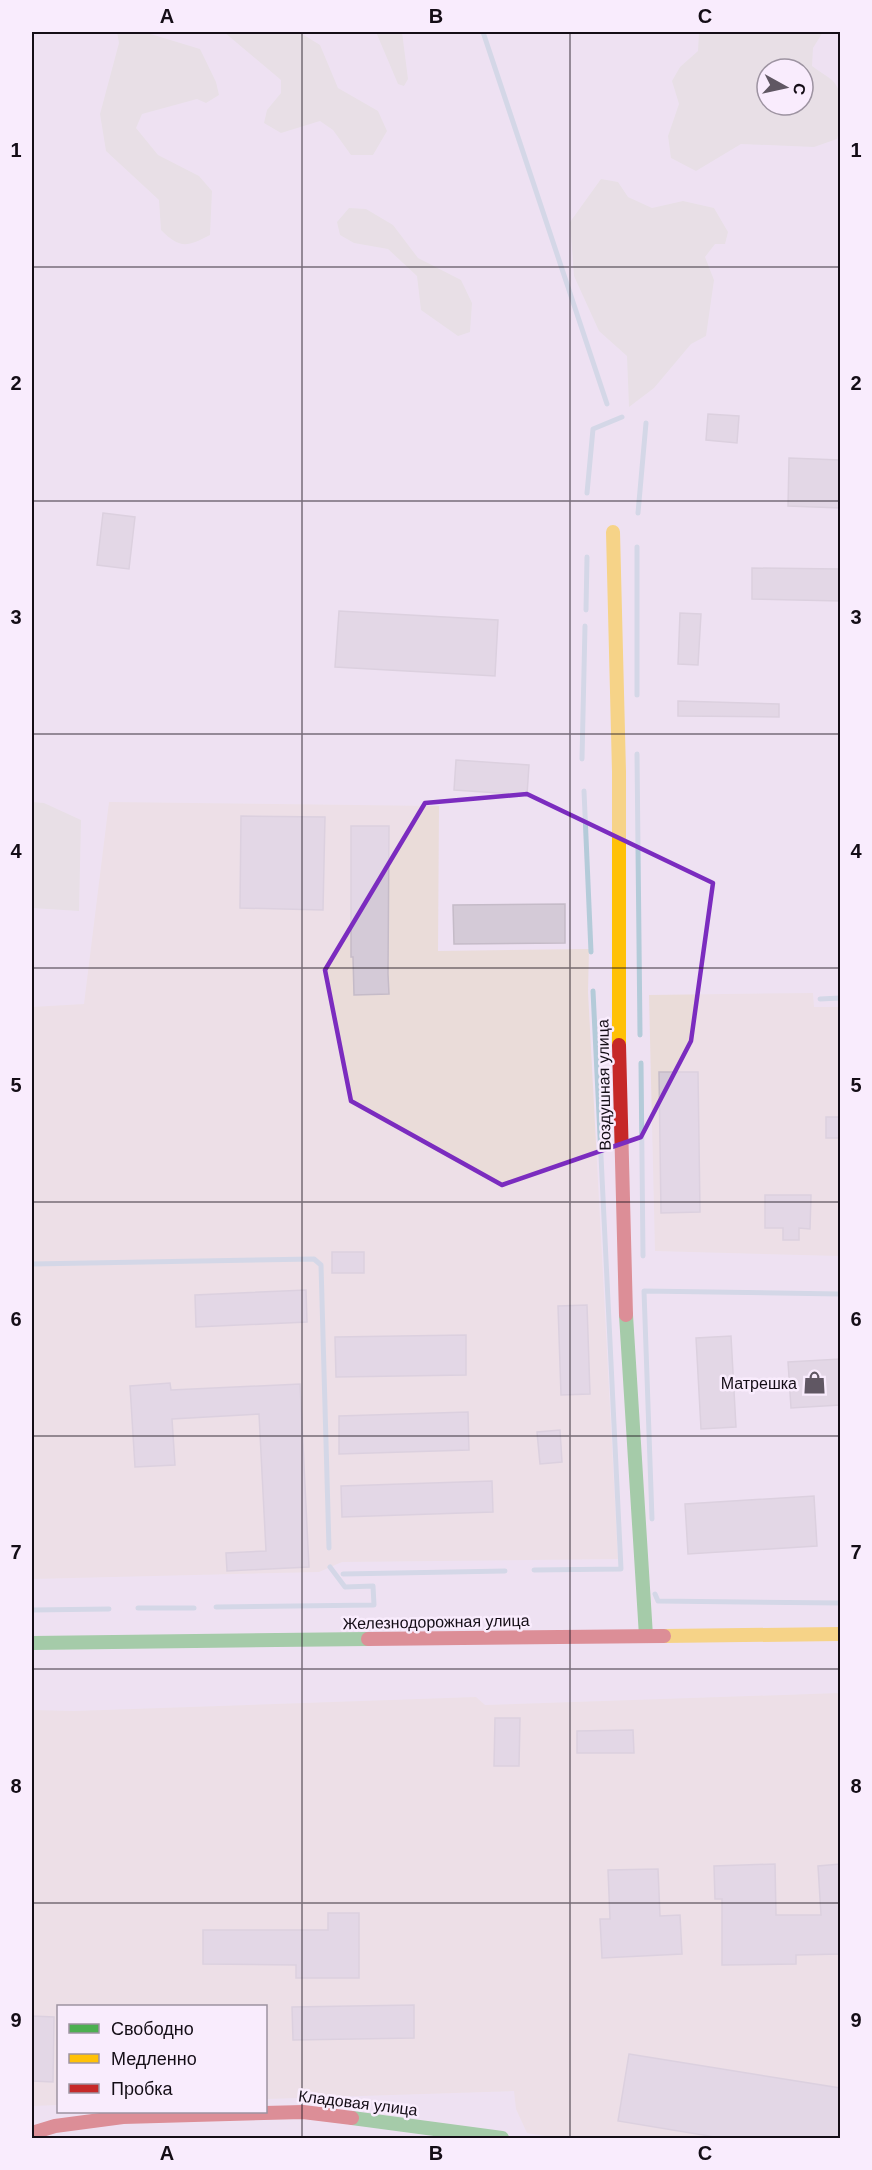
<svg xmlns="http://www.w3.org/2000/svg" width="872" height="2170" viewBox="0 0 872 2170" font-family="Arial,sans-serif">
	<rect width="100%" height="100%" fill="#eee1f2"/>
	<path fill="#eadcd9" d="M 109,802 L 439,806 L 438,951 L 589,949 L 588,992 L 618,1559 L 342,1562 L 319,1572 L 32,1579 L 32,1007 L 84,1004 Z
		M 813,993 L 814,1007 L 840,1007 L 840,1256 L 655,1251 L 649,995 Z
		M 840,1693 L 840,2138 L 557,2138 L 527,2133 L 516,2109 L 514,2091 L 266,2099 L 266,2006 L 58,2006 L 58,2105 L 32,2106 L 32,1710 L 74,1711 L 476,1697 L 485,1705 Z"/>
	<path fill="#dfdcd7" fill-rule="evenodd" d="M 117,32 L 144,32 L 200,49 L 216,82 L 219,95 L 206,103 L 197,99 L 142,114 L 136,128 L 158,155 L 199,176 L 212,191 L 210,235 C 187,247 180,249 161,230 L 159,200 L 106,151 L 100,114 L 119,43 Z
		M 224,32 L 299,32 L 320,45 L 338,88 L 378,111 L 387,131 L 373,155 L 351,155 L 333,130 L 320,121 L 281,133 L 264,123 L 267,110 L 281,93 L 281,80 Z
		M 376,32 L 402,32 L 408,79 L 404,86 L 398,84 Z
		M 699,32 L 823,32 L 813,48 L 812,66 C 818,71 826,75 832,80 C 846,93 842,123 837,139 L 814,147 L 741,144 L 696,171 L 671,158 L 668,136 L 679,104 L 672,81 L 680,67 L 698,51 ZM 767,69 L 803,69 L 803,105 L 767,105 Z
		M 601,179 L 618,182 L 628,197 L 652,208 L 683,201 L 714,208 L 728,232 L 725,244 L 715,244 L 705,257 L 714,280 L 706,336 L 691,344 L 654,388 L 629,407 L 627,356 L 599,331 L 574,276 L 570,222 Z
		M 349,208 L 366,209 L 393,225 L 418,258 L 461,280 L 472,303 L 470,332 L 458,336 L 421,310 L 417,276 L 388,249 L 354,243 L 340,235 L 337,222 Z
		M 32,802 L 44,803 L 81,820 L 79,911 L 32,908 Z"/>
	<g fill="none" stroke-linecap="round" stroke-linejoin="round">
		<path stroke="#b4cbd9" stroke-width="5" d="M 483,32 L 607,404
			M 587,493 L 593,429 L 622,417
			M 638,513 L 646,423
			M 586,610 L 587,557
			M 637,695 L 637,547
			M 637,754 L 640,1035
			M 582,759 L 585,626
			M 584,791 L 591,952
			M 820,999 L 840,998
			M 641,1063 L 643,1256
			M 32,1264 L 314,1259 L 321,1265 L 329,1548
			M 652,1519 L 644,1291 L 840,1294
			M 534,1570 L 621,1569 L 593,991
			M 343,1574 L 505,1571
			M 655,1594 L 658,1601 L 840,1603
			M 216,1607 L 374,1605 L 373,1586 L 345,1587 L 330,1567
			M 138,1608 L 194,1608
			M 32,1610 L 109,1609"/>
	</g>
	<path fill="#d4cad7" stroke="#c5bbc8" stroke-width="1.5" d="M 708,414 L 739,416 L 737,443 L 706,440 Z
		M 789,458 L 840,460 L 840,508 L 788,506 Z
		M 103,513 L 135,517 L 129,569 L 97,565 Z
		M 752,568 L 840,569 L 840,601 L 752,599 Z
		M 339,611 L 498,620 L 495,676 L 335,667 Z
		M 680,613 L 701,614 L 698,665 L 678,664 Z
		M 678,701 L 779,704 L 779,717 L 678,716 Z
		M 456,760 L 529,765 L 527,795 L 454,790 Z
		M 241,816 L 325,817 L 323,910 L 240,908 Z
		M 351,826 L 389,826 L 388,974 L 389,994 L 354,995 L 353,957 L 351,957 Z
		M 565,904 L 565,943 L 454,944 L 453,905 Z
		M 659,1072 L 698,1072 L 700,1212 L 661,1213 Z
		M 826,1117 L 840,1117 L 840,1138 L 826,1138 Z
		M 765,1195 L 811,1195 L 810,1229 L 799,1228 L 799,1240 L 783,1240 L 783,1228 L 765,1228 Z
		M 332,1252 L 364,1252 L 364,1273 L 332,1273 Z
		M 306,1290 L 307,1322 L 196,1327 L 195,1295 Z
		M 587,1305 L 590,1394 L 561,1395 L 558,1306 Z
		M 466,1335 L 466,1375 L 336,1377 L 335,1337 Z
		M 731,1336 L 736,1427 L 701,1429 L 696,1338 Z
		M 840,1359 L 840,1405 L 791,1408 L 788,1362 Z
		M 170,1383 L 171,1390 L 300,1384 L 309,1567 L 227,1571 L 226,1553 L 266,1551 L 259,1414 L 172,1419 L 175,1465 L 135,1467 L 130,1386 Z
		M 468,1412 L 469,1450 L 339,1454 L 339,1416 Z
		M 560,1430 L 562,1462 L 540,1464 L 537,1432 Z
		M 492,1481 L 493,1512 L 342,1517 L 341,1486 Z
		M 814,1496 L 817,1546 L 688,1554 L 685,1504 Z
		M 495,1718 L 520,1718 L 519,1766 L 494,1766 Z
		M 633,1730 L 634,1753 L 577,1753 L 577,1731 Z
		M 775,1864 L 776,1915 L 821,1915 L 818,1866 L 840,1864 L 840,1954 L 796,1955 L 796,1964 L 722,1965 L 722,1899 L 715,1899 L 714,1866 Z
		M 658,1869 L 660,1916 L 680,1915 L 682,1954 L 602,1958 L 600,1919 L 610,1919 L 608,1870 Z
		M 328,1913 L 359,1913 L 359,1978 L 296,1978 L 296,1965 L 203,1964 L 203,1930 L 328,1930 Z
		M 414,2005 L 414,2038 L 293,2040 L 292,2007 Z
		M 32,2016 L 54,2017 L 53,2082 L 32,2081 Z
		M 629,2054 L 840,2088 L 840,2139 L 727,2139 L 618,2121 Z"/>
	<g fill="none" stroke-linecap="round" stroke-linejoin="round">
		<path stroke="#4caf50" stroke-width="14" d="M 626,1315 L 646,1636
			M 32,1643 L 368,1639
			M 352,2118 L 502,2138"/>
		<path stroke="#ffc107" stroke-width="14" d="M 613,532 L 619,772 L 619,1045
			M 664,1636 L 840,1634"/>
		<path stroke="#c62828" stroke-width="14" d="M 619,1045 L 626,1315
			M 368,1639 L 664,1636
			M 32,2133 L 55,2126 L 123,2117 L 303,2112 L 352,2118"/>
	</g>
	<path d="M0 0H872V2170H0ZM 527,794 L 713,883 L 691,1041 L 641,1137 L 502,1185 L 351,1101 L 325,970 L 425,803 Z" fill="#eee1f2" fill-opacity=".55" fill-rule="evenodd"/>
	<path fill="none" stroke="#7b2cbf" stroke-width="4.5" stroke-linejoin="round" d="M 527,794 L 713,883 L 691,1041 L 641,1137 L 502,1185 L 351,1101 L 325,970 L 425,803 Z"/>
	<path fill="none" stroke="#140d16" stroke-width="1.5" stroke-opacity="0.55" d="M 302,32 L 302,2138M 570,32 L 570,2138M 32,267 L 840,267M 32,501 L 840,501M 32,734 L 840,734M 32,968 L 840,968M 32,1202 L 840,1202M 32,1436 L 840,1436M 32,1669 L 840,1669M 32,1903 L 840,1903"/>
	<defs>
		<symbol id="shop-bare" viewBox="-9 -9 18 18"><path d="M-5-2.5h2.3a2.7 3.5 0 0 1 5.4 0H5L5.5 6h-11ZM-1.5-2.5h3a1.5 2.3 0 0 0-3 0Z" fill="#605763" stroke="#f9ecfd" stroke-width="2.5" paint-order="stroke"/></symbol>
	</defs>
	<g fill-rule="evenodd">
		<use href="#shop-bare" x="798" y="1366" width="33" height="33"/>
	</g>
	<g text-anchor="middle" dominant-baseline="central" stroke-width="5" stroke-linejoin="round" paint-order="stroke">
		<g font-size="16" fill="#140d16" stroke="#f9ecfd">
			<text transform="translate(604 1085) rotate(-91)">Воздушная улица</text>
			<text transform="translate(436 1622) rotate(-1)">Железнодорожная улица</text>
			<text transform="translate(358 2103) rotate(7)">Кладовая улица</text>
		</g>
		<g font-size="16" fill="#140d16" stroke="#f9ecfd" text-anchor="end">
			<text x="797" y="1383">Матрешка</text>
		</g>
	</g>
	<rect width="872" height="2170" fill="none" stroke="#f9ecfd" stroke-width="66"/>
	<rect x="57" y="2005" width="210" height="108" fill="#f9ecfd" stroke="#9d93a1" stroke-width="1.5"/>
	<rect x="69" y="2024" width="30" height="9" fill="#4caf50" stroke="#9d93a1" stroke-width="1.5"/>
	<text x="111" y="2035" font-size="18" fill="#140d16">Свободно</text>
	<rect x="69" y="2054" width="30" height="9" fill="#ffc107" stroke="#9d93a1" stroke-width="1.5"/>
	<text x="111" y="2065" font-size="18" fill="#140d16">Медленно</text>
	<rect x="69" y="2084" width="30" height="9" fill="#c62828" stroke="#9d93a1" stroke-width="1.5"/>
	<text x="111" y="2095" font-size="18" fill="#140d16">Пробка</text>
	<g transform="translate(785 87) rotate(98)"><circle r="28" fill="#f9ecfd" stroke="#9d93a1" stroke-width="1.5"/>
	<path d="M0-4.5L10 22L0 15L-10 22Z" fill="#605763"/>
	<text y="-9" font-size="16" font-weight="bold" text-anchor="middle" fill="#140d16">С</text>
	</g>
	<rect x="33" y="33" width="806" height="2104" fill="none" stroke="#140d16" stroke-width="2"/>
	<g font-size="20" text-anchor="middle" font-weight="bold" fill="#140d16">
		<text x="167" y="23">A</text>
		<text x="436" y="23">B</text>
		<text x="705" y="23">C</text>
		<text x="16" y="157">1</text>
		<text x="856" y="157">1</text>
		<text x="16" y="390">2</text>
		<text x="856" y="390">2</text>
		<text x="16" y="624">3</text>
		<text x="856" y="624">3</text>
		<text x="16" y="858">4</text>
		<text x="856" y="858">4</text>
		<text x="16" y="1092">5</text>
		<text x="856" y="1092">5</text>
		<text x="16" y="1326">6</text>
		<text x="856" y="1326">6</text>
		<text x="16" y="1559">7</text>
		<text x="856" y="1559">7</text>
		<text x="16" y="1793">8</text>
		<text x="856" y="1793">8</text>
		<text x="16" y="2027">9</text>
		<text x="856" y="2027">9</text>
		<text x="167" y="2160">A</text>
		<text x="436" y="2160">B</text>
		<text x="705" y="2160">C</text>
	</g>
</svg>
